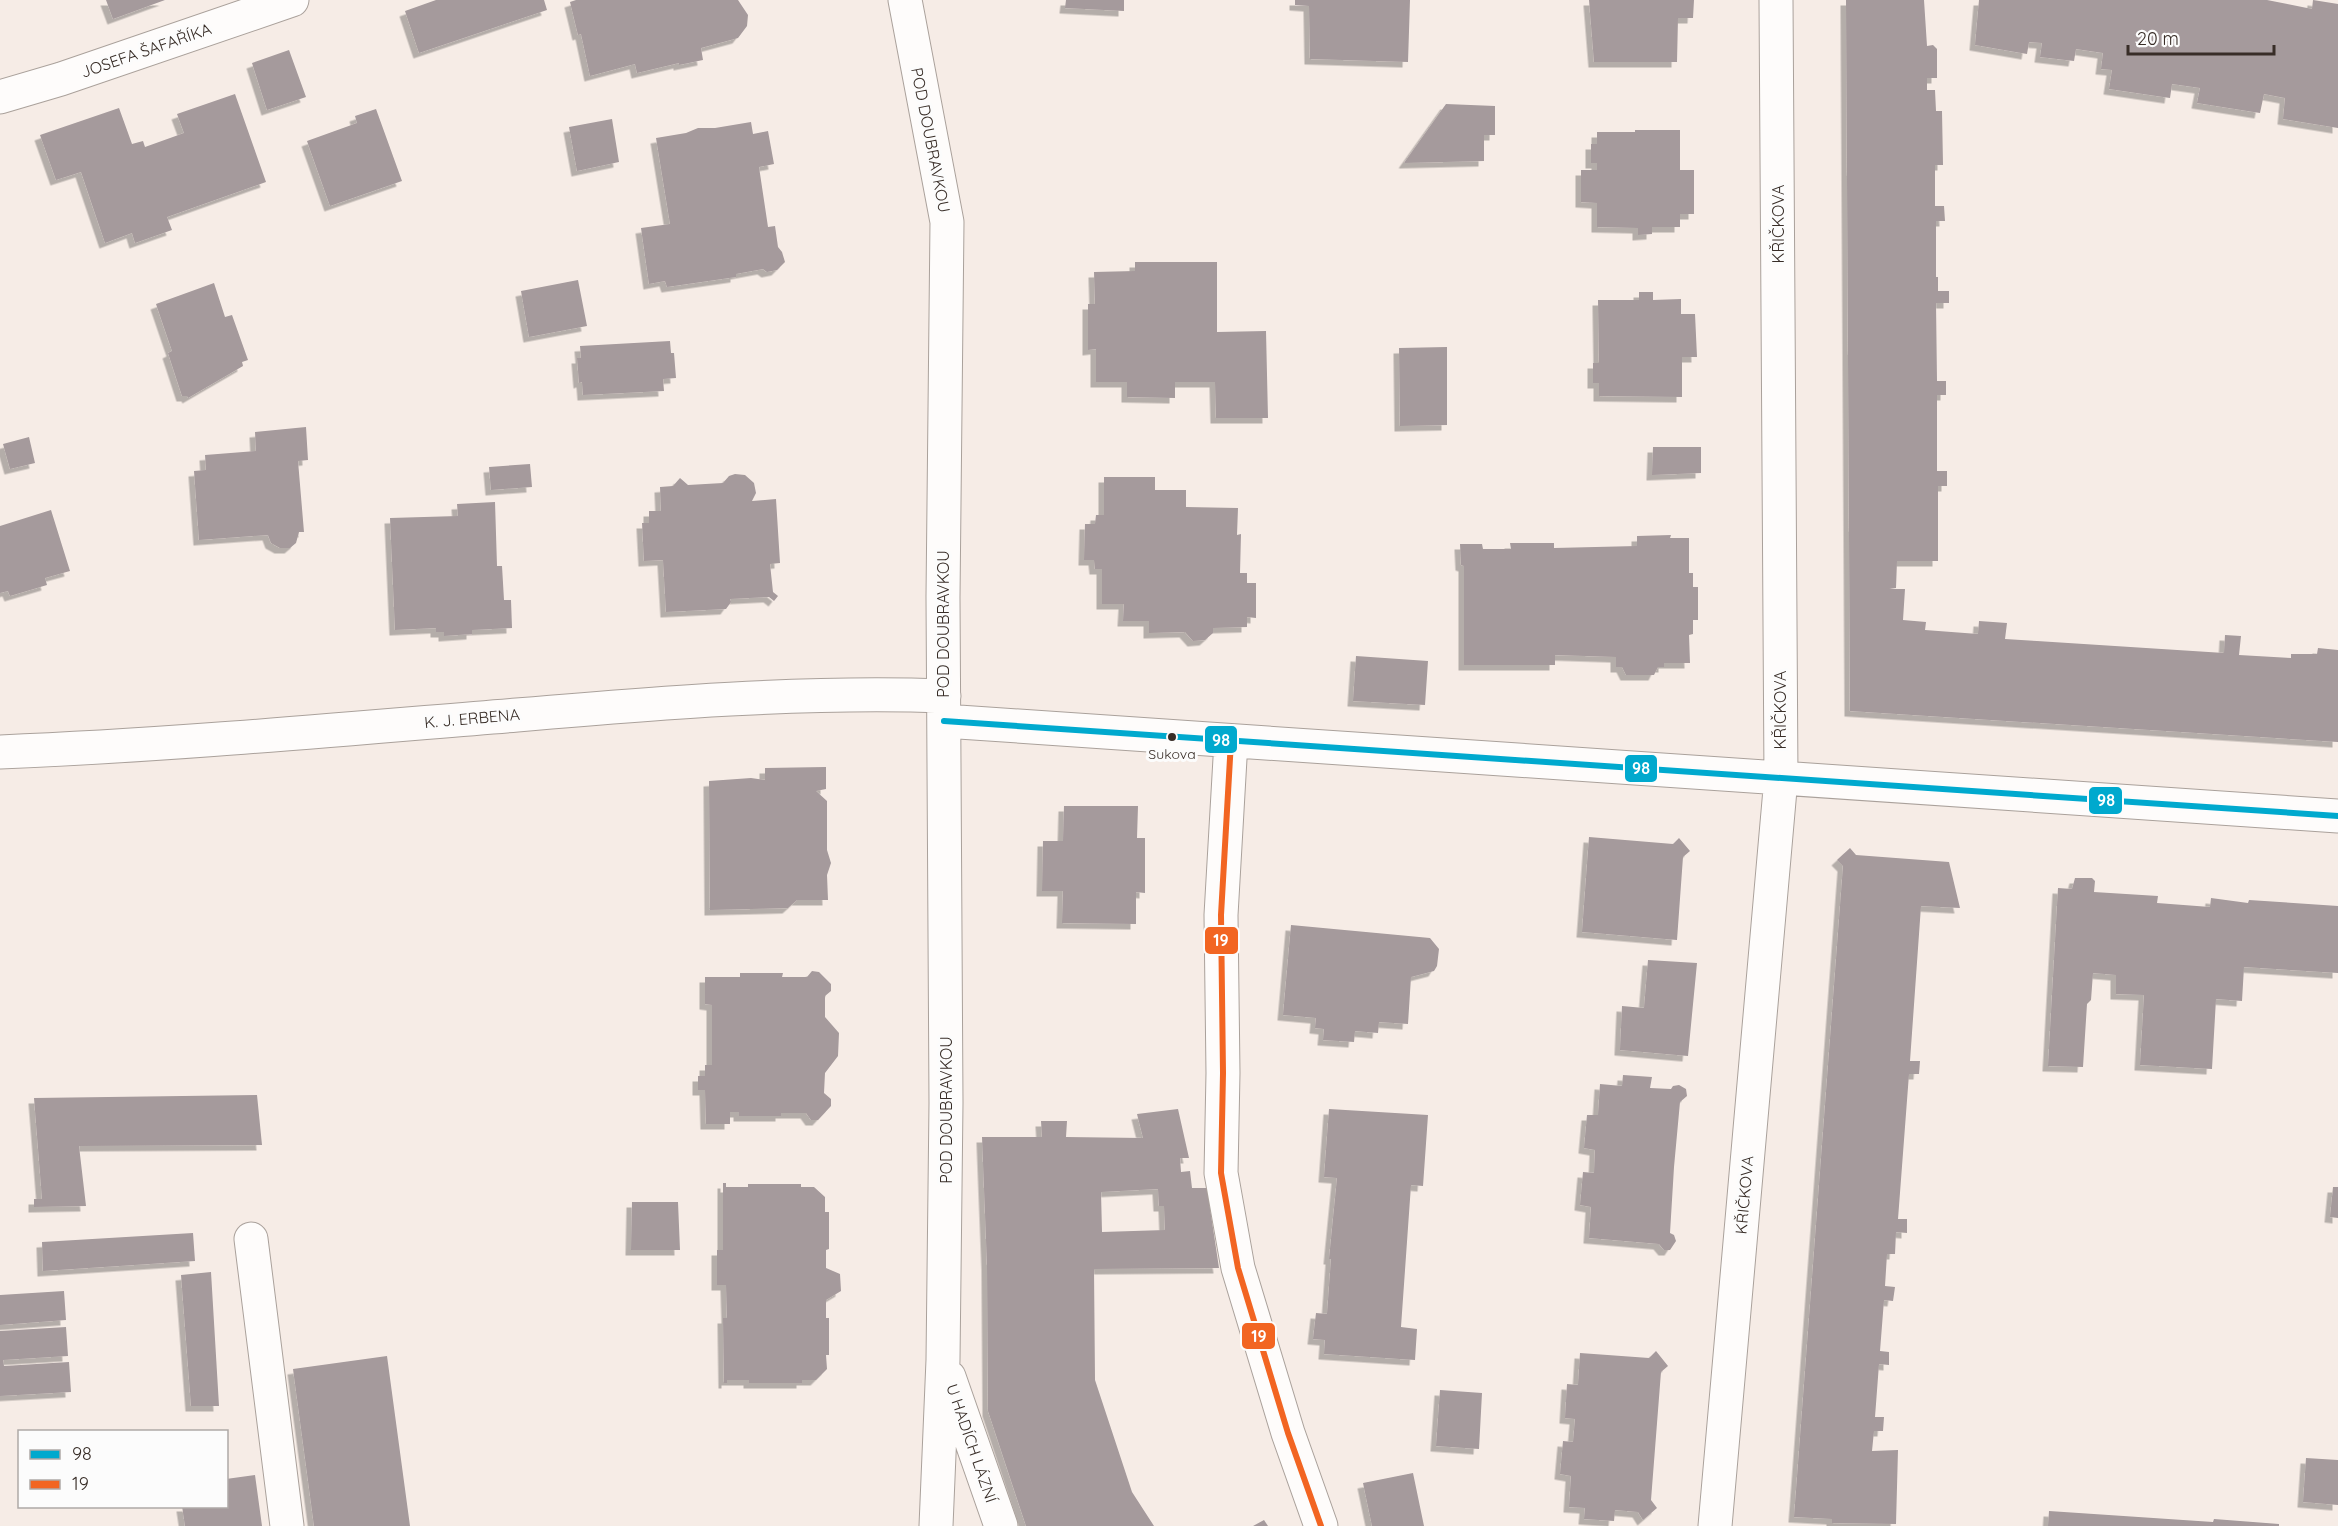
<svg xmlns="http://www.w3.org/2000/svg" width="2338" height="1526" viewBox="0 0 2338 1526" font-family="Quicksand,sans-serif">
	<defs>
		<filter id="shadow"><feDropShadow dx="-5.5" dy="5.5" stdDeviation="0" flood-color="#0004"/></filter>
	</defs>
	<rect width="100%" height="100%" fill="#f6ece6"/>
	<path fill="#a59a9c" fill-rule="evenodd" filter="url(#shadow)" d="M 106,0 L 165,0 L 113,19 Z
		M 436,0 L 544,0 L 547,10 L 419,53 L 405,11 Z
		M 576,0 L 738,0 L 748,15 L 747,26 L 738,38 L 701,48 L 703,60 L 679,65 L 679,63 L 637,73 L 635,64 L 590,76 L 581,34 L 578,35 L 570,2 Z
		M 1066,0 L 1124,0 L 1124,11 L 1065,8 Z
		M 1295,0 L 1410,0 L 1408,62 L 1310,59 L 1309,6 L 1295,5 Z
		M 1589,0 L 1694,0 L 1693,18 L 1678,18 L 1677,62 L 1594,62 Z
		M 1846,0 L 1924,0 L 1927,46 L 1933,45 L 1937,49 L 1937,78 L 1927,78 L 1927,90 L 1935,90 L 1936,111 L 1942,111 L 1943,165 L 1935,165 L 1935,206 L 1944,206 L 1945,221 L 1936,221 L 1936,277 L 1938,277 L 1938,291 L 1949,291 L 1949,303 L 1936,303 L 1937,381 L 1946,381 L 1946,395 L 1937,395 L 1937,471 L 1947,471 L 1947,486 L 1938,486 L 1938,561 L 1897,561 L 1896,588 L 1889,589 L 1905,589 L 1903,620 L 1926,622 L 1925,630 L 1978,634 L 1979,621 L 2007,623 L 2005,639 L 2037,641 L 2224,653 L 2225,635 L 2241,636 L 2239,655 L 2291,658 L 2291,654 L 2317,654 L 2318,648 L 2338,650 L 2338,742 L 1850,711 Z
		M 1979,0 L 2267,0 L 2312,9 L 2313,0 L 2338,4 L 2338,128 L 2283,119 L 2285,98 L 2264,94 L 2260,113 L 2197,103 L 2200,88 L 2172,84 L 2170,98 L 2109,89 L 2112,70 L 2101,69 L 2103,53 L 2076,49 L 2074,61 L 2040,57 L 2042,43 L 2029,42 L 2027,54 L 1975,45 Z
		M 289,50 L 306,97 L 267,110 L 252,63 Z
		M 235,94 L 266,182 L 167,217 L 172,230 L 135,243 L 132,233 L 105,243 L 81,172 L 56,180 L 40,135 L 119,108 L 132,144 L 143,141 L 145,147 L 184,133 L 177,114 Z
		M 1446,104 L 1495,106 L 1495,135 L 1484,135 L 1484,161 L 1404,163 Z
		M 376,109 L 402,181 L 330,206 L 307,141 L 357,123 L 355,116 Z
		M 612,119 L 619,162 L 577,171 L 569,127 Z
		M 751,122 L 753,134 L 768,131 L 774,164 L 759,167 L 768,227 L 775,226 L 778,247 L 782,252 L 785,262 L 777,270 L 767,272 L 763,269 L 736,274 L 736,277 L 667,287 L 665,281 L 649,284 L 641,228 L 670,224 L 656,138 L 686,133 L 698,128 L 715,128 Z
		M 1635,130 L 1680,130 L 1680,170 L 1694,170 L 1694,214 L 1680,214 L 1680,227 L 1652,227 L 1652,234 L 1638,235 L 1638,228 L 1597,227 L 1597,203 L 1581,202 L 1581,170 L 1597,170 L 1597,163 L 1591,163 L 1591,144 L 1597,144 L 1597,132 L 1635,132 Z
		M 1135,262 L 1217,262 L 1217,332 L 1266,331 L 1268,418 L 1216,418 L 1215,382 L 1175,382 L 1175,398 L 1127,397 L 1127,382 L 1096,382 L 1096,349 L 1088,350 L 1088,304 L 1095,304 L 1094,272 L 1135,271 Z
		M 578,280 L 587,326 L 529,337 L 521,291 Z
		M 214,283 L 225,317 L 232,315 L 248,360 L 242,362 L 243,366 L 188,398 L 187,396 L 182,396 L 168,353 L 172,351 L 156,304 Z
		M 1639,292 L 1653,292 L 1653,300 L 1681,299 L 1681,314 L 1695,314 L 1697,357 L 1682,357 L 1682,397 L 1599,396 L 1599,383 L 1593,383 L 1593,363 L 1599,363 L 1598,300 L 1639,300 Z
		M 670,341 L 671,353 L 674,353 L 676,378 L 663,379 L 664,391 L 583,395 L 582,382 L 579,383 L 577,358 L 581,358 L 580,346 Z
		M 1447,347 L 1447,425 L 1400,426 L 1399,348 Z
		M 306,427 L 308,460 L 298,461 L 304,532 L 299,532 L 296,543 L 290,548 L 280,548 L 271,543 L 268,535 L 199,540 L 194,471 L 206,470 L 205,455 L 256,451 L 255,432 Z
		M 29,437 L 35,463 L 10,469 L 3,444 Z
		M 1653,447 L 1701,447 L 1701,473 L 1652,475 Z
		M 530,464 L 532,487 L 491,490 L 489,467 Z
		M 735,474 L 745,475 L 754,483 L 756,493 L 752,501 L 776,499 L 780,563 L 770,564 L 773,592 L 778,596 L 774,601 L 769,597 L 730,599 L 731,602 L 726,609 L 666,612 L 663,560 L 644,561 L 642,523 L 649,523 L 649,511 L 661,511 L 660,487 L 673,486 L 680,478 L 688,485 L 723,483 L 729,476 Z
		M 1104,477 L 1155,477 L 1155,490 L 1186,490 L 1186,507 L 1238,508 L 1237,535 L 1241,534 L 1240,573 L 1247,573 L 1247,583 L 1256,583 L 1256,618 L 1247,617 L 1247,627 L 1213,628 L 1213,633 L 1205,640 L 1193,641 L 1185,632 L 1149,633 L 1149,621 L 1123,621 L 1124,604 L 1102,604 L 1102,569 L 1095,569 L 1094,560 L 1084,560 L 1085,524 L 1095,524 L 1096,515 L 1104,515 Z
		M 495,502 L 497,566 L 502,566 L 504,600 L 511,600 L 512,628 L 472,630 L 472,634 L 444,636 L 444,632 L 436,632 L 436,628 L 395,630 L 390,518 L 458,516 L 457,504 Z
		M 51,510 L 70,571 L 45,578 L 47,585 L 10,596 L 8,591 L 0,593 L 0,526 Z
		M 1671,535 L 1670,538 L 1689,538 L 1689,573 L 1693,573 L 1693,587 L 1698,587 L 1698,620 L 1693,620 L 1693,634 L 1689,635 L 1690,663 L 1664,663 L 1664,667 L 1658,667 L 1654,675 L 1626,675 L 1622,667 L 1616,667 L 1616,657 L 1555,655 L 1555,665 L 1464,665 L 1464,566 L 1461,565 L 1460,544 L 1482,544 L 1483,549 L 1511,549 L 1510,543 L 1554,543 L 1554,548 L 1637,546 L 1637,536 Z
		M 1356,656 L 1428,661 L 1425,705 L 1353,701 Z
		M 826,767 L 826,789 L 816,791 L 827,801 L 827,850 L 831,863 L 827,875 L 828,900 L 797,900 L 788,908 L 710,910 L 709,781 L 751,778 L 765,780 L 765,768 Z
		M 1064,806 L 1138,806 L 1137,838 L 1145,838 L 1145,893 L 1136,892 L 1136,924 L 1062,923 L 1063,891 L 1042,891 L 1043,841 L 1063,841 Z
		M 1589,837 L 1673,844 L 1679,838 L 1690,851 L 1683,857 L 1677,940 L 1582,932 Z
		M 1850,848 L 1856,855 L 1949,862 L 1960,908 L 1921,906 L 1910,1061 L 1920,1061 L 1919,1074 L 1909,1074 L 1898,1219 L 1907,1219 L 1907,1233 L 1896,1232 L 1895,1254 L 1887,1254 L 1885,1286 L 1895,1287 L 1893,1301 L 1884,1300 L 1880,1351 L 1889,1352 L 1889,1365 L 1879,1364 L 1875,1417 L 1884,1417 L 1883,1431 L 1874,1431 L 1872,1451 L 1898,1450 L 1896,1524 L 1832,1523 L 1832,1519 L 1794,1517 L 1843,866 L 1837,860 Z
		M 2075,878 L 2092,878 L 2095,881 L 2094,892 L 2158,896 L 2157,903 L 2210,907 L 2211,898 L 2248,903 L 2249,900 L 2338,906 L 2338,973 L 2244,967 L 2242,1001 L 2216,999 L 2212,1069 L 2140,1065 L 2144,995 L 2116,994 L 2116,975 L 2093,973 L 2091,1000 L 2087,1004 L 2083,1067 L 2048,1066 L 2058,888 L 2072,889 Z
		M 1291,925 L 1430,938 L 1439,949 L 1437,966 L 1434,971 L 1411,977 L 1408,1024 L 1379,1022 L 1378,1033 L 1355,1031 L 1354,1042 L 1323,1040 L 1324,1029 L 1315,1028 L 1316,1018 L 1283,1015 Z
		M 1648,960 L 1697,963 L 1688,1056 L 1620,1050 L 1622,1006 L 1644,1008 Z
		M 812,971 L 819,972 L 831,984 L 831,991 L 825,996 L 825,1017 L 839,1033 L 838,1056 L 825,1073 L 824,1093 L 831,1099 L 831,1106 L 818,1120 L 811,1120 L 806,1113 L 781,1113 L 781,1116 L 739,1116 L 739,1112 L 730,1112 L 730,1124 L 706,1124 L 705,1090 L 698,1090 L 698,1076 L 705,1076 L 705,1065 L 712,1065 L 712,1005 L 705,1004 L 705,977 L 740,977 L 740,973 L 783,973 L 782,977 L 807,977 Z
		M 1623,1075 L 1652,1077 L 1650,1088 L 1671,1089 L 1673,1086 L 1679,1085 L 1686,1089 L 1687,1096 L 1680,1102 L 1674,1167 L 1670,1233 L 1674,1235 L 1676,1241 L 1670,1250 L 1664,1250 L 1659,1244 L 1589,1238 L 1591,1207 L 1580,1205 L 1583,1172 L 1594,1173 L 1595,1150 L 1584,1148 L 1587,1115 L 1598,1115 L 1600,1084 L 1622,1086 Z
		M 257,1095 L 262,1145 L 79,1146 L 86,1206 L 34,1207 L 34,1199 L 42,1199 L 34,1098 Z
		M 1178,1109 L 1189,1158 L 1180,1158 L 1181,1172 L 1190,1171 L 1192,1188 L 1207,1188 L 1219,1268 L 1094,1269 L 1095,1380 L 1132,1492 L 1154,1526 L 1026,1526 L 988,1411 L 987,1265 L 982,1137 L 1042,1137 L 1041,1121 L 1067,1121 L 1066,1137 L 1143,1138 L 1137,1114 ZM 1158,1189 L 1159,1206 L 1164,1206 L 1165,1230 L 1102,1232 L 1101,1192 Z
		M 1329,1109 L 1428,1115 L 1423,1186 L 1411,1185 L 1401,1327 L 1417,1329 L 1415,1360 L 1324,1354 L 1325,1340 L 1313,1339 L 1316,1313 L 1327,1314 L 1331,1259 L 1329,1259 L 1337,1178 L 1324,1177 Z
		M 723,1183 L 726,1183 L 726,1187 L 748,1187 L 748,1184 L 801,1184 L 801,1187 L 814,1187 L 825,1197 L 825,1212 L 829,1212 L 829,1249 L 826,1250 L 826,1268 L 840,1274 L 841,1291 L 826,1300 L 826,1318 L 829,1318 L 829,1355 L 826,1355 L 827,1369 L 816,1380 L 802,1380 L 802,1383 L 749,1383 L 749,1380 L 727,1380 L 727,1383 L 724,1383 L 723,1318 L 727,1318 L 726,1285 L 717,1285 L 717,1250 L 723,1250 Z
		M 2333,1187 L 2338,1187 L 2338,1218 L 2330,1217 Z
		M 632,1202 L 678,1202 L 680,1250 L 631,1250 Z
		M 193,1233 L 195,1261 L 43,1271 L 42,1242 Z
		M 211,1272 L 219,1406 L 191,1406 L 181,1275 Z
		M 64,1291 L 66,1320 L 0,1325 L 0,1295 Z
		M 66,1327 L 68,1356 L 3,1360 L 4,1366 L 69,1362 L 71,1392 L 0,1396 L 0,1331 Z
		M 1656,1351 L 1668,1366 L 1661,1372 L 1651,1500 L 1657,1508 L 1643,1520 L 1638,1512 L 1615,1510 L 1614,1521 L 1584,1519 L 1585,1508 L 1569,1507 L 1571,1476 L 1560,1474 L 1563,1441 L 1573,1442 L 1575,1419 L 1565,1418 L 1567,1384 L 1578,1385 L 1580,1353 L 1649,1358 Z
		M 387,1356 L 410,1526 L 314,1526 L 293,1369 Z
		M 1440,1390 L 1482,1393 L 1479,1449 L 1436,1446 Z
		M 2306,1458 L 2338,1460 L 2338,1505 L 2303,1502 Z
		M 1413,1473 L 1424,1526 L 1372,1526 L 1363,1483 Z
		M 255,1475 L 262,1526 L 185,1526 L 182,1506 L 226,1506 L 226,1479 Z
		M 2049,1511 L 2213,1522 L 2214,1519 L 2279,1524 L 2279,1526 L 2048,1526 Z
		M 1264,1520 L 1268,1526 L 1253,1526 Z"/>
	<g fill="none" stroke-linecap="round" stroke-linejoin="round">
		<defs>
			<path id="minor" d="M 905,0 L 947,222 L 943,597 L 946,1103 L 943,1360 L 936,1526
				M 0,97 L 61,79 L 292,0
				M 944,721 L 2338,816
				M 1231,741 L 1221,915 L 1223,1073 L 1221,1173 L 1238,1268 L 1288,1433 L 1321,1526
				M 0,752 C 172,745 345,729 517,715 C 658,703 802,691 944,696
				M 251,1239 L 287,1526
				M 949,1377 L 1001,1526
				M 1715,1526 L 1781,778 L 1776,0"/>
		</defs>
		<use href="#minor" stroke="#aaa19b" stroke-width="35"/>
		<use href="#minor" stroke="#fefcfb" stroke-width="33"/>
		<defs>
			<path id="bus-1" d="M 944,721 L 2338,816"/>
			<path id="bus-2" d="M 1231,741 L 1221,915 L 1223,1073 L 1221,1173 L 1238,1268 L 1288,1433 L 1321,1526"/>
		</defs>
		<use href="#bus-1" stroke="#fcfcfc" stroke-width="10"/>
		<use href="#bus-2" stroke="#fcfcfc" stroke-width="10"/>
		<use href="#bus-1" stroke="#00a9ce" stroke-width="6"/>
		<use href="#bus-2" stroke="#f26522" stroke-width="6"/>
	</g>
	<circle fill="#382d27" stroke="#fcfcfc" stroke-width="2" cx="1172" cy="737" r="5"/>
	<g text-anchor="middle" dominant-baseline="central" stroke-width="6" stroke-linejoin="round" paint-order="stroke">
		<g font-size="14" fill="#382d27" stroke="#fcfcfc">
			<text x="1172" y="754">Sukova</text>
		</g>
		<g font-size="16" fill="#382d27" stroke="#fcfcfc">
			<text transform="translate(146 50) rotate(-19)">JOSEFA ŠAFAŘÍKA</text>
			<text transform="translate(931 140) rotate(79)">POD DOUBRAVKOU</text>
			<text transform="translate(1778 224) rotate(-90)">KŘIČKOVA</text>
			<text transform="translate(943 624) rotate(-90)">POD DOUBRAVKOU</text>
			<text transform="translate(1780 710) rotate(-90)">KŘIČKOVA</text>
			<text transform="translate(472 718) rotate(-5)">K. J. ERBENA</text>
			<text transform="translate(946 1110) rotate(-90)">POD DOUBRAVKOU</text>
			<text transform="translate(1744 1195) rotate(-85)">KŘIČKOVA</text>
			<text transform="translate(972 1443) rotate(71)">U HADÍCH LÁZNÍ</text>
		</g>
	</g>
	<g stroke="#fcfcfc" stroke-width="2">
		<rect x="1204" y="725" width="34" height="29" rx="6" fill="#00a9ce"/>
		<rect x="1624" y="754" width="34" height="29" rx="6" fill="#00a9ce"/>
		<rect x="2088" y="786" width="35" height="29" rx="6" fill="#00a9ce"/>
		<rect x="1204" y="926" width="35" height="29" rx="6" fill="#f26522"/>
		<rect x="1241" y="1322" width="35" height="28" rx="6" fill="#f26522"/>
	</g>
	<g font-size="16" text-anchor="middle" font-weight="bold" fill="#fff">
		<text x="1221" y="746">98</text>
		<text x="1641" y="774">98</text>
		<text x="2106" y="806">98</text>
		<text x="1221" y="946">19</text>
		<text x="1259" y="1342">19</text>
	</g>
	<rect x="18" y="1430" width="210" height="78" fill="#fcfcfc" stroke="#aea9a7" stroke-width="1.5"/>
	<rect x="30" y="1450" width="30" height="9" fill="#00a9ce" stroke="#aea9a7" stroke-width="1.5"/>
	<text x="72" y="1460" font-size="18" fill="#382d27">98</text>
	<rect x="30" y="1480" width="30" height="9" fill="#f26522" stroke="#aea9a7" stroke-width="1.5"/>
	<text x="72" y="1490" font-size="18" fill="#382d27">19</text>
	<path d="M2128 45v9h146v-9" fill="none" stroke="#382d27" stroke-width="3"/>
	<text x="2137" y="45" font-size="18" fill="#382d27" stroke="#fcfcfc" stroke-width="4.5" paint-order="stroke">20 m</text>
</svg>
